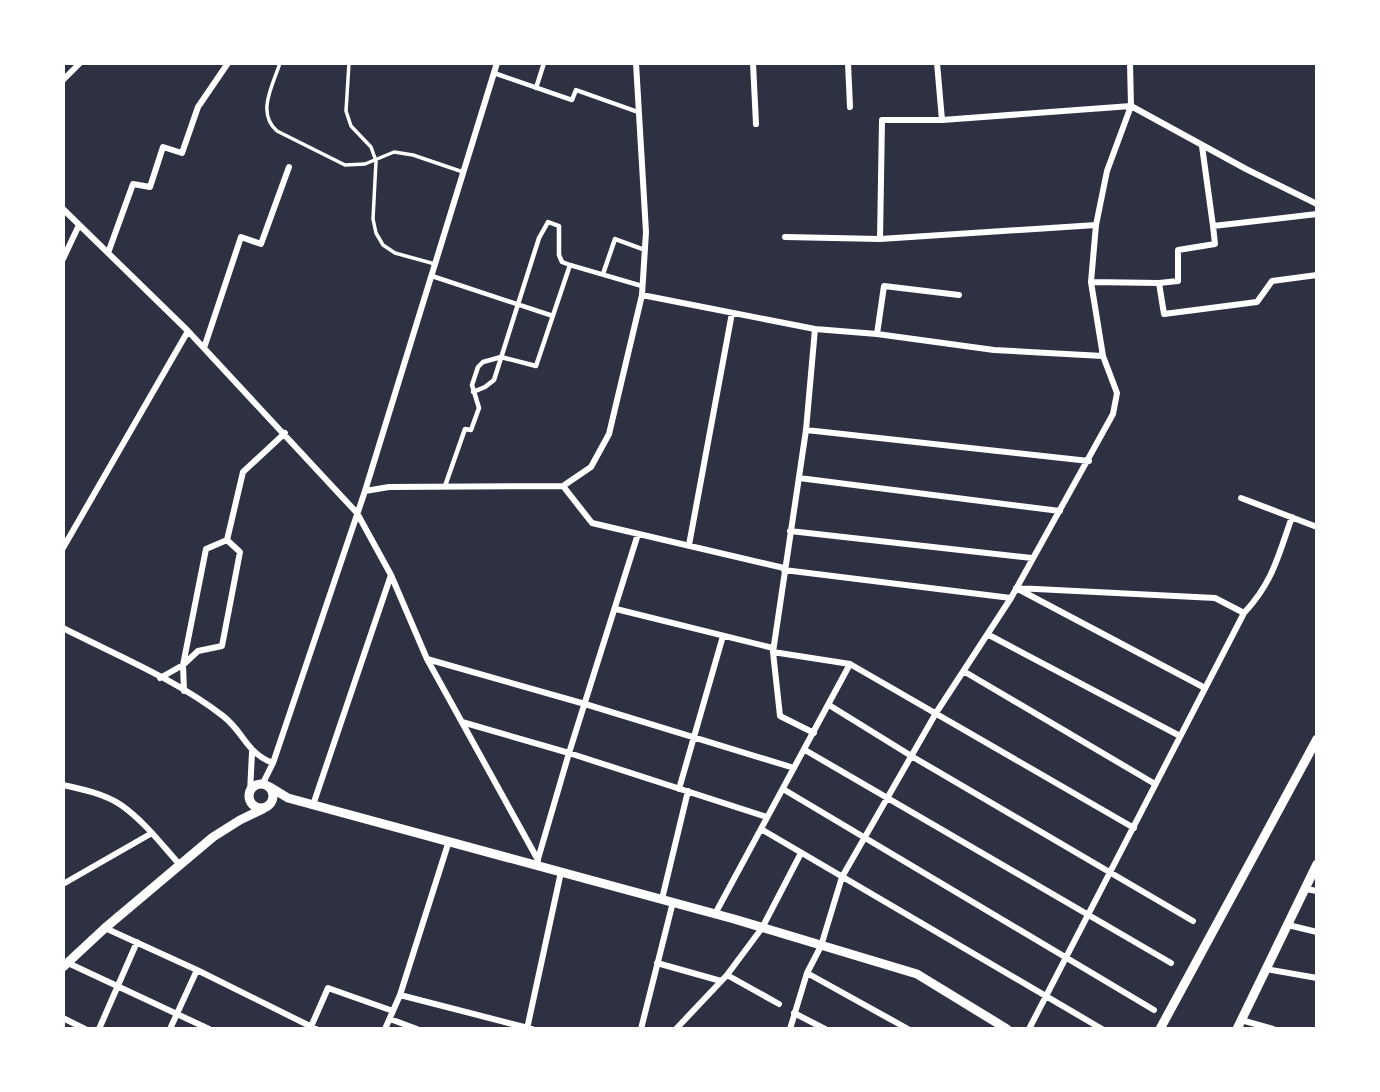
<svg xmlns="http://www.w3.org/2000/svg" width="1380" height="1092" viewBox="0 0 1380 1092" font-family="'PT Sans',sans-serif">
	<rect width="100%" height="100%" fill="#2d3142"/>
	<g fill="none" stroke-linecap="round" stroke-linejoin="round">
		<path stroke="#fff" stroke-width="3.5" d="M 280,63 C 273,85 256,113 277,131 L 345,165 L 365,164 L 394,152 L 413,155 L 463,172
			M 349,63 L 346,111 L 351,126 L 371,147 L 376,161 L 373,219 L 376,233 L 383,245 L 395,253 L 435,264"/>
		<path stroke="#fff" stroke-width="4.5" d="M 494,73 L 572,100 L 576,90 L 638,112
			M 536,88 L 544,63
			M 603,274 L 615,239 L 645,250
			M 432,276 L 553,316
			M 473,392 L 485,387 L 494,380 L 539,238 L 548,222 L 559,226 L 559,255 L 562,262 L 570,265
			M 445,486 L 465,429 L 471,430 L 479,408 L 472,385 L 478,367 L 483,362 L 501,357 L 536,366 L 570,265 L 642,286"/>
		<path stroke="#fff" stroke-width="6" d="M 753,63 L 756,124
			M 848,63 L 850,107
			M 937,63 L 942,120
			M 63,80 L 80,63
			M 1131,106 L 1246,169 L 1317,204
			M 1202,146 L 1213,226 L 1317,214
			M 63,209 L 188,331 L 357,513 L 391,575 L 427,659 L 538,860
			M 785,237 L 880,239 L 1096,225
			M 880,239 L 882,120 L 942,120 L 1131,106
			M 108,253 L 133,184 L 150,187 L 163,147 L 182,153 L 198,107 L 228,63
			M 63,259 L 79,225
			M 1091,282 L 1159,283 L 1164,314 L 1257,302 L 1272,281 L 1317,275
			M 1159,283 L 1178,281 L 1178,250 L 1215,244 L 1213,226
			M 642,295 L 815,329 L 877,334 L 994,350 L 1103,356
			M 877,334 L 884,286 L 959,295
			M 204,348 L 241,237 L 261,244 L 289,167
			M 806,430 L 1089,461
			M 799,478 L 1060,511
			M 563,486 L 592,523 L 784,568
			M 365,491 L 389,487 L 563,486 L 591,467 L 609,434 L 642,295 L 646,232 L 636,63
			M 1241,498 L 1317,527
			M 790,531 L 1032,558
			M 227,540 L 243,472 L 285,433
			M 689,545 L 732,313
			M 63,548 L 188,331
			M 784,570 L 1011,598
			M 1016,588 L 1215,598 L 1244,613
			M 1018,589 L 1205,688
			M 616,609 L 773,648
			M 63,628 C 116,655 175,679 223,716 C 244,732 246,753 273,763
			M 989,635 L 1180,736
			M 773,652 L 850,664 L 1134,828
			M 427,659 L 585,704 L 794,768
			M 965,672 L 1155,784
			M 160,678 L 183,665 L 198,651 L 222,646 L 240,552 L 227,540
			M 184,691 L 183,665 L 206,549 L 227,540
			M 829,705 L 913,757 L 1193,921
			M 462,722 L 569,753 L 767,817
			M 814,733 L 780,716 L 773,652 L 806,430 L 815,329
			M 805,750 L 1171,963
			M 263,783 L 273,763 L 365,491 L 497,63
			M 63,785 C 82,789 105,794 121,805 C 144,821 162,845 180,865
			M 679,789 L 723,636
			M 783,789 L 1154,1010
			M 250,793 L 252,752
			M 313,805 L 391,575
			M 761,829 L 1102,1029
			M 538,859 L 569,753 L 638,534
			M 63,884 L 152,833
			M 1306,889 L 1317,891
			M 662,899 L 688,791
			M 715,914 L 850,664
			M 1288,925 L 1317,932
			M 105,928 L 197,970 L 316,1029
			M 68,963 L 209,1029
			M 657,963 L 721,981
			M 1266,969 L 1317,978
			M 807,973 L 908,1029
			M 727,975 L 779,1004
			M 400,995 L 532,1029
			M 794,1013 L 825,1029
			M 63,1018 L 85,1029
			M 390,1019 L 417,1029
			M 1241,1020 L 1273,1029
			M 99,1029 L 137,942
			M 170,1029 L 197,970
			M 310,1029 L 328,988 L 393,1011
			M 385,1029 L 400,995 L 448,844
			M 527,1029 L 561,872
			M 641,1029 L 673,902
			M 676,1029 L 727,975 L 762,928 L 801,853
			M 790,1029 L 807,973 L 821,946 L 842,877 L 936,713 L 1011,598 L 1113,414 L 1117,393 L 1103,356 L 1091,282 L 1096,225 L 1107,171 L 1131,106 L 1130,63
			M 1029,1029 L 1244,613 C 1273,582 1278,556 1292,517"/>
		<path stroke="#fff" stroke-width="9" d="M249 796a12 12 0 1 1 24 0a12 12 0 1 1-24 0Z
			M 270,787 L 288,798 L 734,919 L 917,974 L 1007,1029
			M 63,967 L 105,928 L 213,837 L 240,820 L 263,809
			M 1160,1029 L 1317,739
			M 1237,1029 L 1317,864"/>
	</g>
	<rect width="1380" height="1092" fill="none" stroke="#ffffff" stroke-width="130"/>
</svg>
